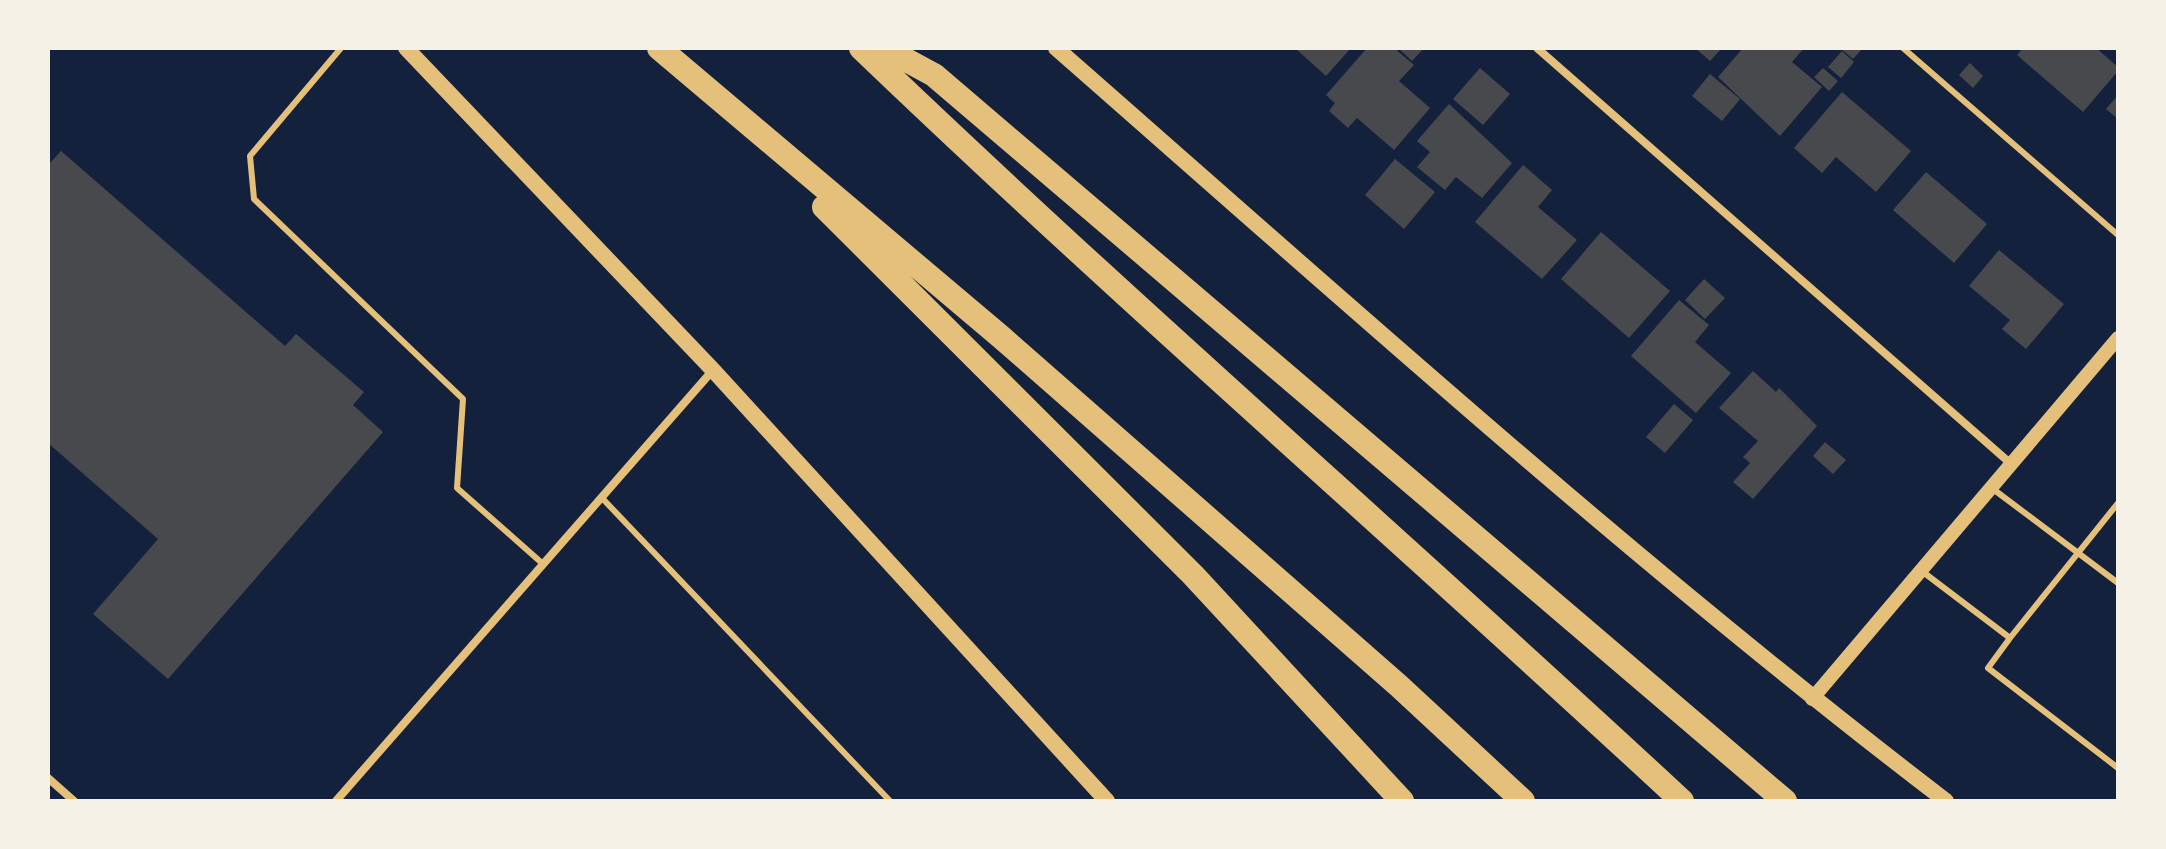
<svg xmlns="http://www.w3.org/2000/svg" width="2166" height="849" viewBox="0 0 2166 849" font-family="Lato,sans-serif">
	<rect width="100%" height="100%" fill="#14213d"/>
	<path fill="#48494c" d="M 1295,48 L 1351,48 L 1326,76 Z
		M 1367,48 L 1394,48 L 1414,65 L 1399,81 L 1430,108 L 1394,150 L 1357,118 L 1348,128 L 1329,111 L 1335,103 L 1326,95 Z
		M 1398,48 L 1424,48 L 1412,61 Z
		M 1695,48 L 1722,48 L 1710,61 Z
		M 1743,48 L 1804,48 L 1792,62 L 1822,87 L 1780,136 L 1718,77 Z
		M 1840,48 L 1863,48 L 1853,59 Z
		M 2023,48 L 2096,48 L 2118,67 L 2118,71 L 2083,112 L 2017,55 Z
		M 1842,51 L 1854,62 L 1841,78 L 1828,67 Z
		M 1970,63 L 1983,76 L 1973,88 L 1959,75 Z
		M 1480,68 L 1510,94 L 1483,125 L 1453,99 Z
		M 1823,68 L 1838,81 L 1829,91 L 1814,77 Z
		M 1710,74 L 1740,99 L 1722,121 L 1692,96 Z
		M 1842,92 L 1911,151 L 1876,192 L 1836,157 L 1822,173 L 1794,148 Z
		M 2118,95 L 2118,119 L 2106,109 Z
		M 1449,104 L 1512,163 L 1482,198 L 1456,177 L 1445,190 L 1417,167 L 1430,152 L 1417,141 Z
		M 61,151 L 285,346 L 296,334 L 364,392 L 353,405 L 383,432 L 168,679 L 93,614 L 158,539 L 48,443 L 48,165 Z
		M 1395,159 L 1435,192 L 1404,229 L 1365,195 Z
		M 1523,165 L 1552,190 L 1538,207 L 1577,240 L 1542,279 L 1475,222 Z
		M 1926,172 L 1987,224 L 1954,263 L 1893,210 Z
		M 1601,232 L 1670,291 L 1629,338 L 1561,279 Z
		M 1999,250 L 2064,304 L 2026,349 L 2002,329 L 2010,320 L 1969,286 Z
		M 1704,279 L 1725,298 L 1705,319 L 1685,300 Z
		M 1679,300 L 1709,325 L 1695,342 L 1731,373 L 1696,413 L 1631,356 Z
		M 1753,371 L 1776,392 L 1779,388 L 1817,426 L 1753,499 L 1733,482 L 1750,463 L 1743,457 L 1758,441 L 1719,408 Z
		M 1674,404 L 1693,420 L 1665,453 L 1646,437 Z
		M 1825,442 L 1846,460 L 1833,474 L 1813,456 Z"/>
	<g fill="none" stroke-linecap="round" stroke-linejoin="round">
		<path stroke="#e5c07b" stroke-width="6" d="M 341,48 L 250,156 L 254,199 L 463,399 L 457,488 L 543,564
			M 1903,48 L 2118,235
			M 1993,489 L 2118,583
			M 602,498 L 890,801
			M 1923,572 L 2010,638 L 1988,668 L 2118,768
			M 2010,638 L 2118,503"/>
		<path stroke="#e5c07b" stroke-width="8" d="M 1537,48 L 2010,463
			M 48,778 L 74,801
			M 336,801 L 713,370"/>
		<path stroke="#e5c07b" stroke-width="14" d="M 1812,699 L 2118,338"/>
		<path stroke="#e5c07b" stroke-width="16" d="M 406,48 L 713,370 L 1107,801
			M 1056,48 C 1348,304 1637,565 1946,801"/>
		<path stroke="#e5c07b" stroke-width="24" d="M 659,48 L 1001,337 L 1399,686 L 1523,801
			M 861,48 C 1129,305 1410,548 1682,801
			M 884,48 L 934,75 L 1785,801
			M 824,207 L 1193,575 L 1402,801"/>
	</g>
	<rect width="2166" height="849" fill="none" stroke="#f6f1e7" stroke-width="100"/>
</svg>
